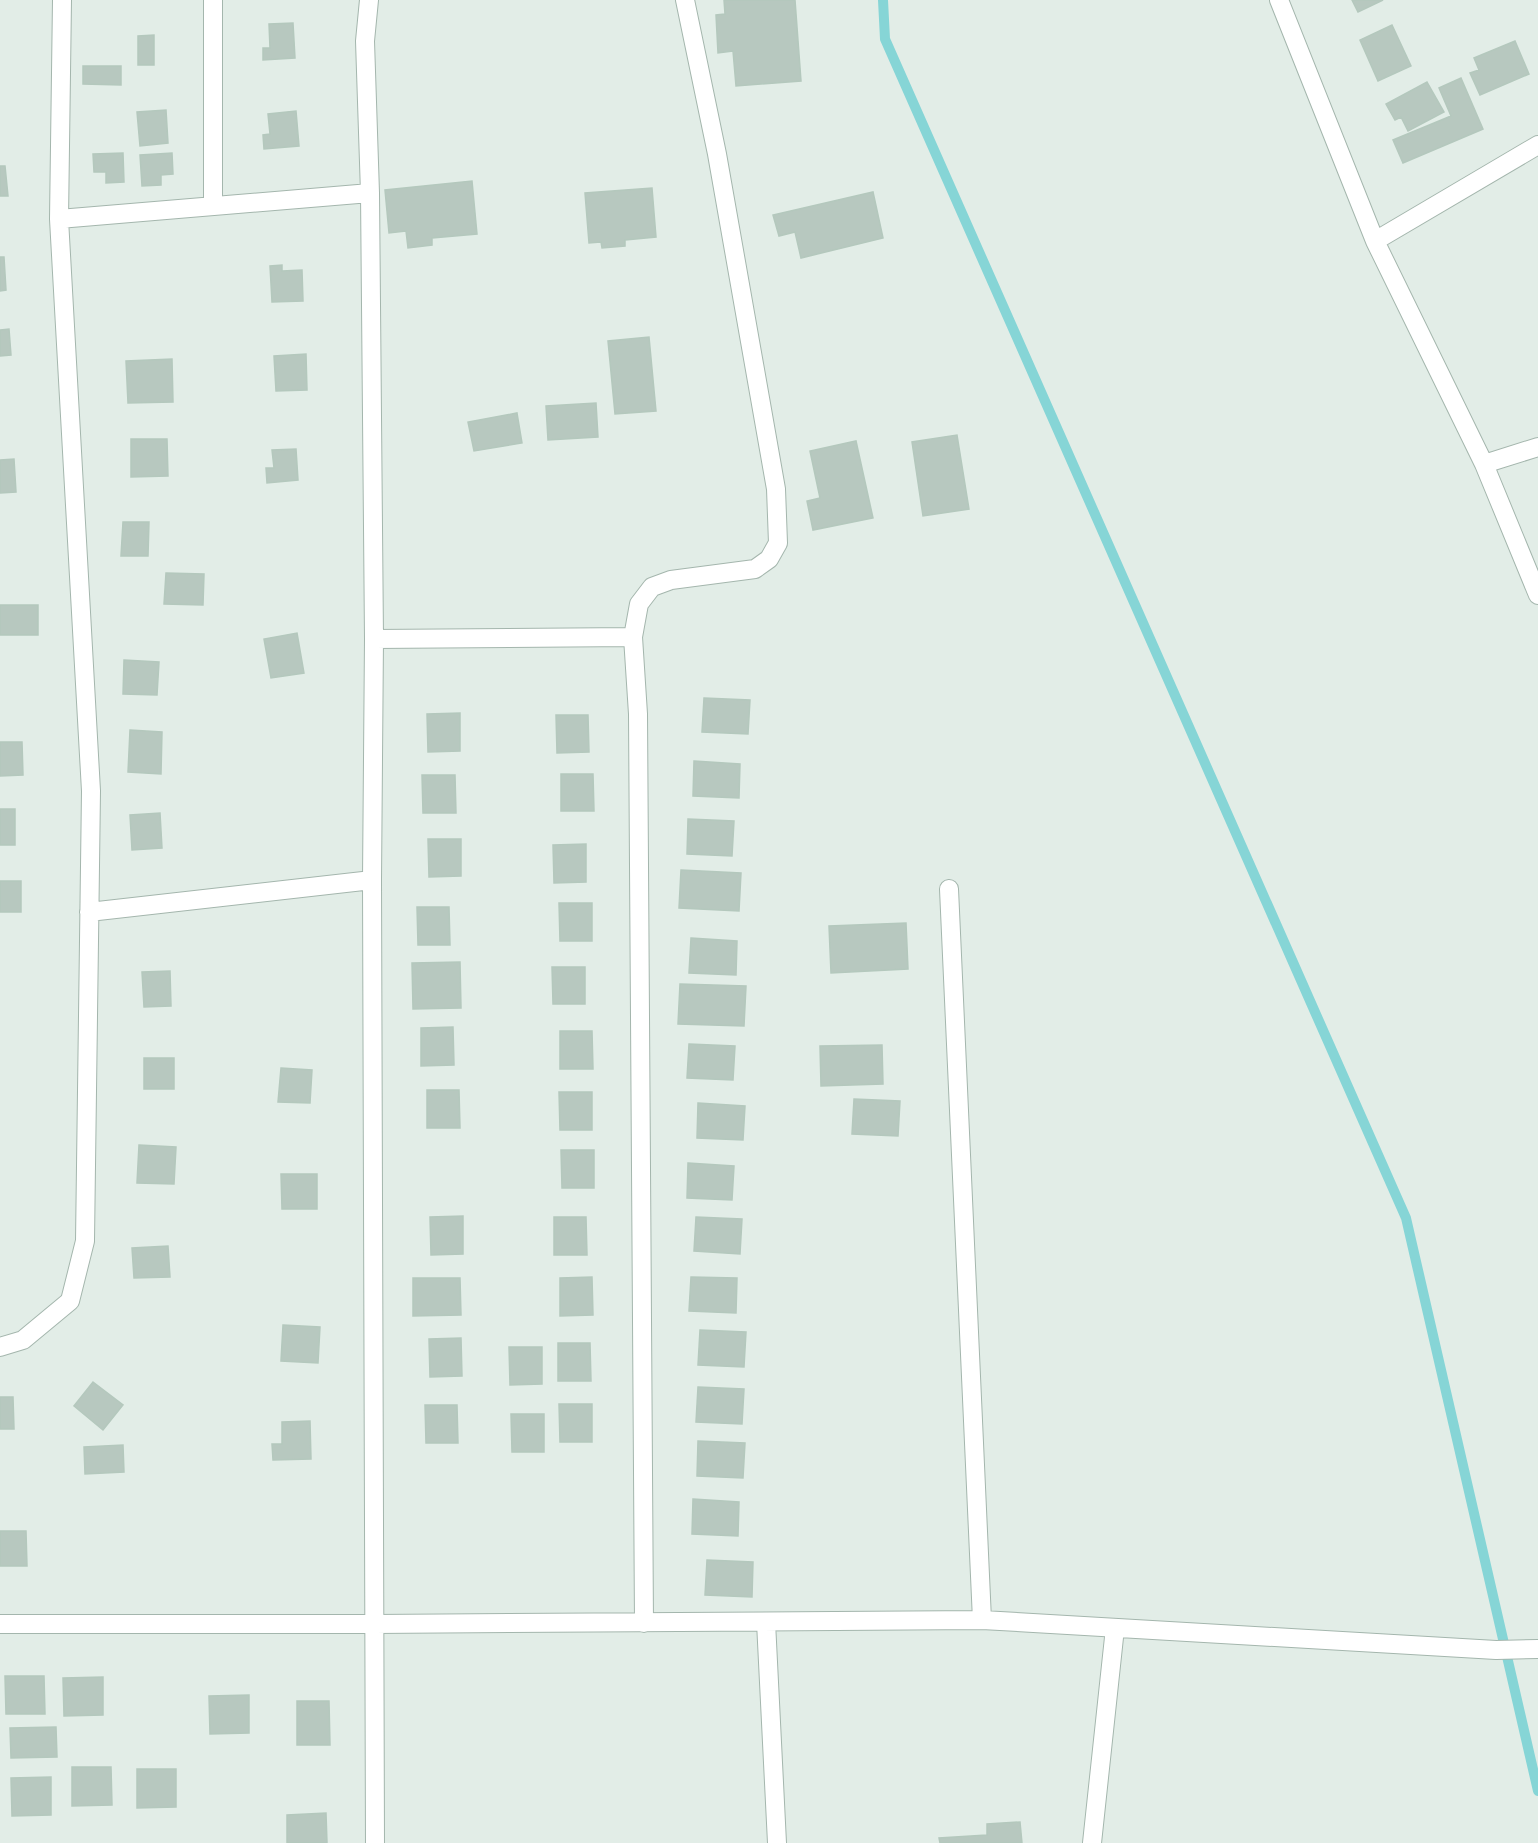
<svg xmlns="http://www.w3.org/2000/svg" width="1538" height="1843" viewBox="0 0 1538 1843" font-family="Cabin,sans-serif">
	<rect width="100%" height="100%" fill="#e2ede7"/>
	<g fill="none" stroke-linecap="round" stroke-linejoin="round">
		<path stroke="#86d5d6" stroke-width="10" d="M 883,0 L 885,39 L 1406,1218 L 1538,1791"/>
	</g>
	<path fill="#b7c8bf" stroke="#b4c8bd" stroke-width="1.5" d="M 724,0 L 795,0 L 801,81 L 736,86 L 733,51 L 718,53 L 716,15 L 725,14 Z
		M 1352,0 L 1383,0 L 1358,12 Z
		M 293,23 L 295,58 L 263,60 L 263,48 L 270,48 L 269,24 Z
		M 1392,25 L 1411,66 L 1378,81 L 1360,40 Z
		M 154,35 L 154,65 L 138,65 L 138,36 Z
		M 1515,41 L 1529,74 L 1480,95 L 1470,73 L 1479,70 L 1474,58 Z
		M 83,66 L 121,66 L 121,85 L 83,84 Z
		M 1461,78 L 1483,129 L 1403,163 L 1393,140 L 1451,116 L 1439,88 Z
		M 1427,82 L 1444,112 L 1408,131 L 1401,117 L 1395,120 L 1386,104 Z
		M 166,110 L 168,143 L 140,146 L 137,112 Z
		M 296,111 L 299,146 L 264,149 L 263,135 L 270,134 L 268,114 Z
		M 123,153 L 124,182 L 106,183 L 106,172 L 94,172 L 93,154 Z
		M 172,153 L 173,174 L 161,175 L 161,185 L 142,186 L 140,155 Z
		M 0,166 L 5,166 L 8,196 L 0,196 Z
		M 472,181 L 477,234 L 432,238 L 432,245 L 408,248 L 406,231 L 389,233 L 385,190 Z
		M 652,188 L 656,237 L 625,240 L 625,246 L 602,248 L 601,242 L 589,243 L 585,193 Z
		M 873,192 L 883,238 L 801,258 L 795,232 L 779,236 L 773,215 Z
		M 0,257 L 4,257 L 6,290 L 0,291 Z
		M 282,265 L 282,271 L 302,270 L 303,301 L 272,302 L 270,266 Z
		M 9,329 L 11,355 L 0,356 L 0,330 Z
		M 649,337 L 656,411 L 615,414 L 608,341 Z
		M 306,354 L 307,390 L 276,391 L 274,356 Z
		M 172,359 L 173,402 L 128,403 L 126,361 Z
		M 596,403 L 598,437 L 548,440 L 546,406 Z
		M 517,413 L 522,443 L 474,451 L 468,422 Z
		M 957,435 L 969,509 L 923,516 L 912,442 Z
		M 131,439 L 167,439 L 168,476 L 131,477 Z
		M 856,441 L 873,518 L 813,530 L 807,501 L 820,498 L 810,451 Z
		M 296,449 L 298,480 L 267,483 L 266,468 L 274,468 L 272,450 Z
		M 14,459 L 16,492 L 0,493 L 0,460 Z
		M 123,522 L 149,522 L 148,556 L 121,556 Z
		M 166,573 L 204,574 L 203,605 L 164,604 Z
		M 0,605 L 38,605 L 38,635 L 0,635 Z
		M 297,633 L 304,673 L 271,678 L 264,639 Z
		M 124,660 L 159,662 L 157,695 L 123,694 Z
		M 704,698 L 750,700 L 748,734 L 702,732 Z
		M 460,713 L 460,751 L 428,752 L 427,714 Z
		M 556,715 L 588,715 L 589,752 L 557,753 Z
		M 130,730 L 162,732 L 161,774 L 128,772 Z
		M 0,742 L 22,742 L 23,775 L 0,776 Z
		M 694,761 L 740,764 L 739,798 L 693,796 Z
		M 561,774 L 593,774 L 594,811 L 561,811 Z
		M 422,775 L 455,775 L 456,813 L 423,813 Z
		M 0,809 L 15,809 L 15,845 L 0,845 Z
		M 160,813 L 162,848 L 132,850 L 130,815 Z
		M 688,819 L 734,821 L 732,856 L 687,854 Z
		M 428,839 L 461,839 L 461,876 L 429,877 Z
		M 586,844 L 586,882 L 554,883 L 553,845 Z
		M 681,870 L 741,873 L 739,911 L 679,908 Z
		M 0,881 L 21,881 L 21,912 L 0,912 Z
		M 559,903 L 592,903 L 592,941 L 560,941 Z
		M 417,907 L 449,907 L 450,945 L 418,945 Z
		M 906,923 L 908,969 L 831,973 L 829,926 Z
		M 691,938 L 737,941 L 736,975 L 689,973 Z
		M 460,962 L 461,1008 L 413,1009 L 412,963 Z
		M 552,967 L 585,967 L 585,1004 L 553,1004 Z
		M 170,971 L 171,1006 L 144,1007 L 142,972 Z
		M 680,984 L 746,986 L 744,1026 L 678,1024 Z
		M 453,1027 L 454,1065 L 421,1066 L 421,1028 Z
		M 560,1031 L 592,1031 L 593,1069 L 560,1069 Z
		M 689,1044 L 735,1046 L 733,1080 L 687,1078 Z
		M 882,1045 L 883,1084 L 821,1086 L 820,1046 Z
		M 144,1058 L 174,1058 L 174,1089 L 144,1089 Z
		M 281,1068 L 312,1070 L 310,1103 L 278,1102 Z
		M 427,1090 L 459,1090 L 460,1128 L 427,1128 Z
		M 559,1092 L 592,1092 L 592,1130 L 560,1130 Z
		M 854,1099 L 900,1101 L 898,1136 L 852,1134 Z
		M 698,1103 L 745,1106 L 743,1140 L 697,1138 Z
		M 139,1145 L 176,1147 L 174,1184 L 137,1183 Z
		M 561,1150 L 594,1150 L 594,1188 L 562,1188 Z
		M 688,1163 L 734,1166 L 732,1200 L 687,1198 Z
		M 281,1174 L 317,1174 L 317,1209 L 282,1209 Z
		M 463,1216 L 463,1254 L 431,1255 L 430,1217 Z
		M 554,1217 L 586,1217 L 587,1255 L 554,1255 Z
		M 696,1217 L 742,1219 L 740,1254 L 694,1251 Z
		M 168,1246 L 170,1277 L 134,1278 L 132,1248 Z
		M 592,1277 L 593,1315 L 560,1316 L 560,1278 Z
		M 691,1277 L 737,1278 L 736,1313 L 689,1311 Z
		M 413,1278 L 460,1278 L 461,1315 L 413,1316 Z
		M 283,1325 L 320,1327 L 318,1363 L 281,1361 Z
		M 700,1330 L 746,1332 L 744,1367 L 698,1365 Z
		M 461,1338 L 462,1376 L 430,1377 L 429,1339 Z
		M 558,1343 L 590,1343 L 591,1381 L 558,1381 Z
		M 509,1347 L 542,1347 L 542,1384 L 510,1385 Z
		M 93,1382 L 123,1405 L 103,1430 L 74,1406 Z
		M 698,1387 L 744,1389 L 742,1424 L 696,1422 Z
		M 0,1397 L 13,1397 L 14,1429 L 0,1429 Z
		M 559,1404 L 592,1404 L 592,1442 L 560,1442 Z
		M 425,1405 L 457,1405 L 458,1443 L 426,1443 Z
		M 511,1414 L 544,1414 L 544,1452 L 512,1452 Z
		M 310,1421 L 311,1459 L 273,1460 L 272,1444 L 282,1444 L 282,1422 Z
		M 698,1441 L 745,1443 L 743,1478 L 697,1476 Z
		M 123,1445 L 124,1472 L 85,1474 L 84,1447 Z
		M 693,1499 L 739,1502 L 738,1536 L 692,1534 Z
		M 0,1531 L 26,1531 L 27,1566 L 0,1566 Z
		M 707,1560 L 753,1562 L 752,1597 L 705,1595 Z
		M 5,1676 L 44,1676 L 45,1714 L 6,1714 Z
		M 103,1677 L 103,1715 L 64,1716 L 63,1678 Z
		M 249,1695 L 249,1733 L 210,1734 L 209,1696 Z
		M 297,1701 L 329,1701 L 330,1745 L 297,1745 Z
		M 56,1727 L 57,1757 L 11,1758 L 10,1728 Z
		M 72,1767 L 111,1767 L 112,1805 L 72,1806 Z
		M 137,1769 L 176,1769 L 176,1807 L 137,1808 Z
		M 51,1777 L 51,1815 L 12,1816 L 11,1778 Z
		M 326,1813 L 327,1843 L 287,1843 L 287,1815 Z
		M 1020,1822 L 1022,1843 L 940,1843 L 939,1838 L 987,1835 L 987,1824 Z"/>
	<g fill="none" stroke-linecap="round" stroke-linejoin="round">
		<defs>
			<path id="street" d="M 213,0 L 213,206
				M 369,0 L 365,41 L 370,193 L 374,639 L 372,880 L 375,1843
				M 1279,0 L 1375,241 L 1484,464 L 1538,595
				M 59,219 L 370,193
				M 1375,241 L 1538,145
				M 1484,464 L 1538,447
				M 633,637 L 639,604 L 652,587 L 671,580 L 755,569 L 769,559 L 778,543 L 776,489 L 717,154 L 685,0
				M 374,639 L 633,637 L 638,714 L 644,1623
				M 949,889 L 982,1620
				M 89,912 L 372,880
				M 0,1347 L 23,1340 L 70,1301 L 85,1241 L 91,791 L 59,219 L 62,0
				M 766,1622 L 777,1843
				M 0,1624 L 374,1624 L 982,1620 L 1496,1650 L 1538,1649
				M 1092,1843 L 1115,1628"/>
		</defs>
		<use href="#street" stroke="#a4b6ad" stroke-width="20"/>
		<use href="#street" stroke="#fff" stroke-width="18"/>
	</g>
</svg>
